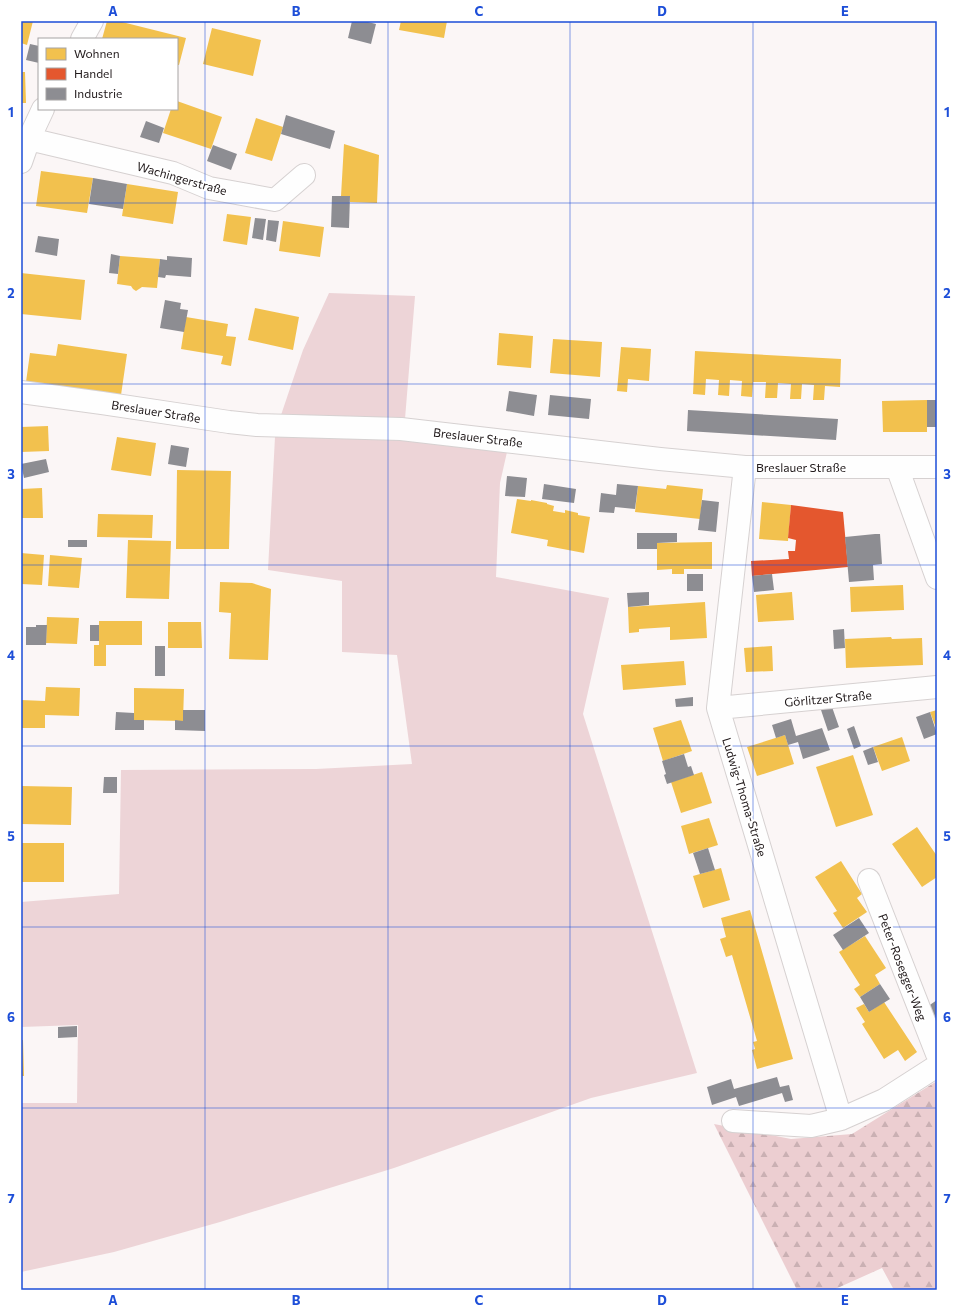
<svg xmlns="http://www.w3.org/2000/svg" width="958" height="1311" viewBox="0 0 958 1311" font-family="Commissioner,sans-serif">
	<defs>
		<pattern id="forest-firs" width="22" height="20" patternUnits="userSpaceOnUse"><rect width="22" height="20" fill="#ecced1"/><path d="M5 1l3.5 6h-7zM16 11l3.5 6h-7z" fill="#cab0b3"/></pattern>
	</defs>
	<rect width="100%" height="100%" fill="#fbf6f6"/>
	<path fill="#edd4d7" d="M 329,293 L 415,296 L 405,419 L 280,418 L 303,350 Z
		M 275,437 L 381,438 L 427,441 L 507,452 L 500,483 L 496,577 L 609,598 L 583,714 L 697,1073 L 591,1098 L 394,1168 L 220,1222 L 114,1252 L 21,1272 L 21,1103 L 77,1103 L 78,1025 L 21,1027 L 21,902 L 119,894 L 121,770 L 316,769 L 412,764 L 397,655 L 342,652 L 342,581 L 268,570 Z"/>
	<path fill="url(#forest-firs)" d="M 937,1081 L 937,1290 L 894,1290 L 882,1268 L 833,1290 L 797,1290 L 714,1124 L 791,1139 L 852,1134 Z"/>
	<path fill="#f2c14e" d="M 21,21 L 33,21 L 27,45 L 21,43 Z
		M 107,21 L 118,21 L 186,38 L 179,65 L 177,65 L 177,39 L 102,39 Z
		M 401,21 L 447,21 L 444,38 L 399,30 Z
		M 212,28 L 261,40 L 253,76 L 203,64 Z
		M 21,72 L 25,72 L 26,103 L 21,103 Z
		M 177,101 L 222,117 L 211,149 L 163,133 L 171,109 L 177,109 Z
		M 256,118 L 283,127 L 272,161 L 245,153 Z
		M 344,144 L 379,155 L 377,203 L 350,202 L 350,196 L 341,196 Z
		M 41,171 L 93,178 L 87,213 L 36,206 Z
		M 127,184 L 178,192 L 173,224 L 122,216 Z
		M 227,214 L 251,217 L 247,245 L 223,241 Z
		M 283,221 L 324,227 L 320,257 L 279,251 Z
		M 120,256 L 160,259 L 157,288 L 142,287 L 136,291 L 133,289 L 131,286 L 117,284 Z
		M 21,273 L 85,280 L 81,320 L 21,314 Z
		M 255,308 L 299,317 L 293,350 L 248,340 Z
		M 186,317 L 228,324 L 226,336 L 236,337 L 231,366 L 221,364 L 223,356 L 181,349 Z
		M 499,333 L 533,336 L 531,368 L 497,365 Z
		M 553,339 L 602,342 L 600,377 L 550,373 Z
		M 58,344 L 127,354 L 121,395 L 26,382 L 30,353 L 56,356 Z
		M 621,347 L 651,349 L 649,381 L 628,379 L 627,392 L 617,391 Z
		M 695,351 L 841,359 L 840,387 L 825,386 L 824,400 L 813,400 L 814,385 L 802,384 L 801,399 L 790,399 L 791,384 L 778,383 L 777,398 L 765,398 L 766,382 L 753,382 L 752,397 L 741,396 L 742,381 L 730,380 L 729,396 L 718,395 L 719,380 L 706,379 L 705,395 L 693,394 Z
		M 927,400 L 927,432 L 883,432 L 882,401 Z
		M 48,426 L 49,451 L 21,452 L 21,427 Z
		M 117,437 L 156,443 L 151,476 L 111,470 Z
		M 177,470 L 231,471 L 229,549 L 176,549 Z
		M 667,485 L 703,489 L 700,519 L 635,512 L 638,486 L 666,489 Z
		M 42,488 L 43,518 L 21,518 L 21,489 Z
		M 517,499 L 531,501 L 531,500 L 547,503 L 547,504 L 554,506 L 553,511 L 565,513 L 565,510 L 578,513 L 578,515 L 590,517 L 584,553 L 547,546 L 548,540 L 511,533 Z
		M 762,502 L 791,505 L 788,541 L 759,539 Z
		M 98,514 L 153,515 L 152,538 L 97,537 Z
		M 128,540 L 171,541 L 169,599 L 126,598 Z
		M 712,542 L 712,569 L 684,569 L 684,574 L 672,574 L 672,569 L 657,570 L 657,543 Z
		M 21,553 L 44,555 L 42,585 L 21,584 Z
		M 50,555 L 82,558 L 79,588 L 48,586 Z
		M 220,582 L 252,583 L 271,589 L 268,660 L 229,659 L 231,613 L 219,612 Z
		M 903,585 L 904,610 L 851,612 L 850,587 Z
		M 792,592 L 794,620 L 758,622 L 756,595 Z
		M 705,602 L 707,638 L 670,640 L 670,627 L 639,629 L 639,632 L 629,633 L 628,607 Z
		M 47,617 L 79,618 L 77,644 L 46,643 Z
		M 99,621 L 142,621 L 142,645 L 106,645 L 106,666 L 94,666 L 94,645 L 99,645 Z
		M 168,622 L 201,622 L 202,648 L 168,648 Z
		M 891,637 L 892,639 L 922,638 L 923,665 L 846,668 L 845,639 Z
		M 772,646 L 773,671 L 746,672 L 744,648 Z
		M 684,661 L 686,685 L 623,690 L 621,665 Z
		M 46,687 L 80,688 L 79,716 L 45,715 L 45,728 L 21,728 L 21,700 L 45,701 Z
		M 134,688 L 184,689 L 183,721 L 134,720 Z
		M 937,710 L 937,731 L 930,712 Z
		M 681,720 L 692,751 L 663,761 L 653,728 Z
		M 785,735 L 794,764 L 757,776 L 747,747 Z
		M 902,737 L 910,761 L 882,771 L 873,747 Z
		M 853,755 L 873,815 L 836,827 L 816,767 Z
		M 702,772 L 712,803 L 681,813 L 671,782 Z
		M 21,786 L 72,787 L 71,825 L 21,824 Z
		M 709,818 L 718,845 L 689,854 L 681,826 Z
		M 917,827 L 937,856 L 937,877 L 922,887 L 892,844 Z
		M 21,843 L 64,843 L 64,882 L 21,882 Z
		M 841,861 L 862,894 L 857,898 L 867,912 L 843,928 L 833,913 L 837,911 L 815,877 Z
		M 721,868 L 730,900 L 703,908 L 693,876 Z
		M 750,910 L 793,1059 L 757,1069 L 752,1050 L 755,1049 L 753,1042 L 757,1041 L 732,955 L 726,957 L 720,939 L 726,937 L 721,918 Z
		M 865,936 L 886,968 L 875,975 L 880,984 L 860,997 L 854,989 L 860,985 L 839,952 Z
		M 884,1002 L 917,1052 L 905,1061 L 898,1050 L 884,1059 L 862,1024 L 865,1022 L 856,1008 L 864,1004 L 869,1012 Z
		M 21,1040 L 23,1040 L 24,1076 L 21,1076 Z"/>
	<path fill="#e4572e" d="M 791,505 L 843,512 L 848,567 L 752,576 L 751,561 L 789,559 L 788,551 L 795,551 L 796,540 L 788,538 Z"/>
	<path fill="#8d8d92" d="M 352,21 L 364,21 L 376,24 L 371,44 L 348,38 Z
		M 30,44 L 39,46 L 39,63 L 26,60 Z
		M 286,115 L 335,131 L 330,149 L 281,134 Z
		M 146,121 L 164,128 L 159,143 L 140,137 Z
		M 213,145 L 237,154 L 231,170 L 207,161 Z
		M 93,178 L 127,184 L 123,209 L 89,204 Z
		M 332,196 L 350,196 L 349,228 L 331,227 Z
		M 255,218 L 266,219 L 263,240 L 252,238 Z
		M 268,220 L 279,221 L 276,242 L 266,240 Z
		M 38,236 L 59,239 L 57,256 L 35,252 Z
		M 111,254 L 120,256 L 118,274 L 109,273 Z
		M 167,256 L 192,258 L 191,277 L 166,275 L 165,278 L 158,277 L 160,259 L 167,260 Z
		M 165,300 L 181,303 L 180,309 L 188,310 L 184,332 L 160,328 Z
		M 509,391 L 537,395 L 534,416 L 506,411 Z
		M 550,395 L 591,399 L 589,419 L 548,415 Z
		M 927,400 L 937,400 L 937,427 L 927,427 Z
		M 688,410 L 838,419 L 836,440 L 687,431 Z
		M 171,445 L 189,448 L 186,467 L 168,464 Z
		M 46,459 L 49,472 L 24,478 L 21,464 Z
		M 507,476 L 527,478 L 525,497 L 505,496 Z
		M 544,484 L 576,489 L 574,503 L 542,499 Z
		M 617,484 L 638,486 L 635,509 L 615,507 L 614,513 L 599,512 L 601,493 L 616,495 Z
		M 702,500 L 719,502 L 716,532 L 698,530 Z
		M 637,533 L 677,533 L 677,542 L 657,543 L 657,549 L 637,549 Z
		M 875,534 L 880,534 L 882,564 L 873,565 L 874,580 L 849,582 L 845,537 Z
		M 68,540 L 87,540 L 87,547 L 68,547 Z
		M 687,574 L 703,574 L 703,591 L 687,591 Z
		M 772,574 L 774,590 L 754,592 L 752,576 Z
		M 649,592 L 649,605 L 628,607 L 627,593 Z
		M 36,625 L 47,625 L 46,645 L 26,645 L 26,627 L 36,627 Z
		M 90,625 L 99,625 L 99,641 L 90,641 Z
		M 844,629 L 845,648 L 834,649 L 833,630 Z
		M 155,646 L 165,646 L 165,676 L 155,676 Z
		M 693,697 L 693,706 L 676,707 L 675,699 Z
		M 832,707 L 839,727 L 828,731 L 821,710 Z
		M 183,710 L 205,710 L 205,731 L 175,730 L 175,720 L 183,721 Z
		M 116,712 L 134,713 L 134,720 L 144,720 L 144,730 L 115,730 Z
		M 930,712 L 937,734 L 924,739 L 916,717 Z
		M 791,719 L 796,736 L 822,728 L 830,750 L 803,759 L 798,742 L 788,745 L 785,735 L 776,738 L 772,725 Z
		M 854,726 L 861,746 L 854,749 L 847,729 Z
		M 873,747 L 878,762 L 868,765 L 863,751 Z
		M 684,754 L 688,767 L 691,766 L 694,775 L 667,784 L 664,775 L 666,774 L 662,761 Z
		M 104,777 L 117,777 L 117,793 L 103,793 Z
		M 708,848 L 715,870 L 700,874 L 693,853 Z
		M 859,918 L 869,933 L 843,950 L 833,935 Z
		M 880,984 L 890,999 L 869,1012 L 860,997 Z
		M 937,1000 L 937,1023 L 931,1027 L 924,1009 Z
		M 77,1026 L 77,1037 L 58,1038 L 58,1027 Z
		M 777,1077 L 780,1087 L 789,1085 L 793,1100 L 785,1102 L 782,1093 L 739,1106 L 736,1097 L 712,1105 L 707,1087 L 731,1079 L 734,1089 Z"/>
	<g fill="none" stroke-linecap="round" stroke-linejoin="round">
		<defs>
			<path id="minor" d="M 82,39 L 92,21
				M 29,139 L 173,173 L 209,188 L 275,200 L 304,175
				M 21,162 L 29,139 L 43,109
				M 21,392 L 102,403 L 229,422 L 257,425 L 401,429 L 660,459 L 745,467 L 937,467
				M 745,467 L 718,708 L 841,1119
				M 897,467 L 937,578
				M 718,708 L 937,687
				M 869,880 L 937,1054
				M 733,1121 L 811,1126 L 841,1119 L 884,1100 L 937,1066"/>
		</defs>
		<use href="#minor" stroke="#d6d1d1" stroke-width="24"/>
		<use href="#minor" stroke="#fefefe" stroke-width="22"/>
	</g>
	<path fill="none" stroke="#1d4ed8" stroke-width="1" stroke-opacity="0.55" d="M 205,21 L 205,1290M 388,21 L 388,1290M 570,21 L 570,1290M 753,21 L 753,1290M 21,203 L 937,203M 21,384 L 937,384M 21,565 L 937,565M 21,746 L 937,746M 21,927 L 937,927M 21,1108 L 937,1108"/>
	<g text-anchor="middle" dominant-baseline="central" stroke-width="4" stroke-linejoin="round" paint-order="stroke">
		<g font-size="12" fill="#20191a" stroke="#fff">
			<text transform="translate(182 178) rotate(16)">Wachingerstraße</text>
			<text transform="translate(156 411) rotate(9)">Breslauer Straße</text>
			<text transform="translate(478 437) rotate(7)">Breslauer Straße</text>
			<text x="801" y="467">Breslauer Straße</text>
			<text transform="translate(828 698) rotate(-5)">Görlitzer Straße</text>
			<text transform="translate(745 797) rotate(73)">Ludwig-Thoma-Straße</text>
			<text transform="translate(903 967) rotate(69)">Peter-Rosegger-Weg</text>
		</g>
	</g>
	<rect width="958" height="1311" fill="none" stroke="#ffffff" stroke-width="44"/>
	<rect x="38" y="38" width="140" height="72" fill="#ffffff" stroke="#a6a3a3"/>
	<rect x="46" y="48" width="20" height="12" fill="#f2c14e" stroke="#a6a3a3"/>
	<text x="74" y="58" font-size="12" fill="#20191a">Wohnen</text>
	<rect x="46" y="68" width="20" height="12" fill="#e4572e" stroke="#a6a3a3"/>
	<text x="74" y="78" font-size="12" fill="#20191a">Handel</text>
	<rect x="46" y="88" width="20" height="12" fill="#8d8d92" stroke="#a6a3a3"/>
	<text x="74" y="98" font-size="12" fill="#20191a">Industrie</text>
	<rect x="22" y="22" width="914" height="1267" fill="none" stroke="#1d4ed8" stroke-width="1.5"/>
	<g font-size="13" text-anchor="middle" font-weight="bold" fill="#1d4ed8">
		<text x="113" y="16">A</text>
		<text x="296" y="16">B</text>
		<text x="479" y="16">C</text>
		<text x="662" y="16">D</text>
		<text x="845" y="16">E</text>
		<text x="11" y="117">1</text>
		<text x="947" y="117">1</text>
		<text x="11" y="298">2</text>
		<text x="947" y="298">2</text>
		<text x="11" y="479">3</text>
		<text x="947" y="479">3</text>
		<text x="11" y="660">4</text>
		<text x="947" y="660">4</text>
		<text x="11" y="841">5</text>
		<text x="947" y="841">5</text>
		<text x="11" y="1022">6</text>
		<text x="947" y="1022">6</text>
		<text x="11" y="1203">7</text>
		<text x="947" y="1203">7</text>
		<text x="113" y="1305">A</text>
		<text x="296" y="1305">B</text>
		<text x="479" y="1305">C</text>
		<text x="662" y="1305">D</text>
		<text x="845" y="1305">E</text>
	</g>
</svg>
